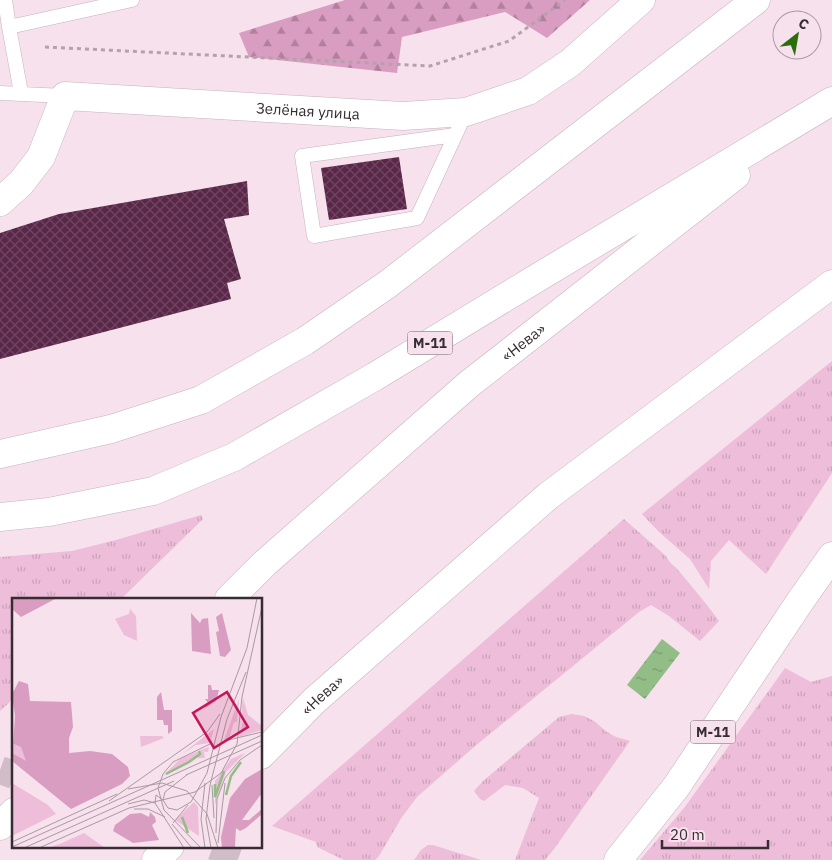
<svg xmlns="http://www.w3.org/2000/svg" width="832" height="860" viewBox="0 0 832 860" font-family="'IBM Plex Sans',sans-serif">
	<defs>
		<pattern id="grass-tufts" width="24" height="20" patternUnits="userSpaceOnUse" patternTransform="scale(1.25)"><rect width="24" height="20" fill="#edbdd9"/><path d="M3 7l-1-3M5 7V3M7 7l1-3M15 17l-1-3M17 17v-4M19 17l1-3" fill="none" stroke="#cca3bb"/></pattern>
		<pattern id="forest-firs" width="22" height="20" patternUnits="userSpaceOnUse" patternTransform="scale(1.25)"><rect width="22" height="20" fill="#da9dc2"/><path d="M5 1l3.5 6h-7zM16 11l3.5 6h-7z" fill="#b2809e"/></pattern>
		<pattern id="water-ripples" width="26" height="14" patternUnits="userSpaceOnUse" patternTransform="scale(1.25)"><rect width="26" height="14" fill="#93bd87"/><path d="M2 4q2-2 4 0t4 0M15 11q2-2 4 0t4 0" fill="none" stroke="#799a6f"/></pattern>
		<pattern id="building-cross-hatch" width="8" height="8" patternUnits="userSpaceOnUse" patternTransform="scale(1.25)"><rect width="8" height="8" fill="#5a2749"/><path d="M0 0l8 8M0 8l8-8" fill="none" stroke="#6f4661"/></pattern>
	</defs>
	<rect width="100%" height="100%" fill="#f7e1ed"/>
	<path fill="url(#grass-tufts)" d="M 832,361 L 832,473 L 766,574 L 729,540 L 711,561 L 709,589 L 690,559 L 659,532 L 642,514 Z
		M 201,515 L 203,519 L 121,599 L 14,599 L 14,698 L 0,711 L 0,557 L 72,551 L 116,540 Z
		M 624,519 L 666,556 C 669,563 674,565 679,571 C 692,587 706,603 719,621 L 700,641 L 669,616 L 651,605 L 639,612 L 474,747 L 417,797 L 402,817 L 379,856 L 375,860 L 344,860 L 317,847 L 316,842 L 272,826 Z
		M 785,668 L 811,682 L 832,676 L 832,860 L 640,860 L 684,808 Z
		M 572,714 L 584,716 L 594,721 L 607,732 L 616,737 L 630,741 L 554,849 L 545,860 L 515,860 L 539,798 L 523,788 L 505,785 L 484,801 L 480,799 L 474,791 L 483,781 L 559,717 Z
		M 428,845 L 433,845 L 481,860 L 414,860 L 421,850 Z"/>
	<path fill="url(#forest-firs)" d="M 345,0 L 590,0 L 547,38 L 505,12 L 402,37 L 397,73 L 249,57 L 239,33 Z"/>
	<path fill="url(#water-ripples)" d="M 662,639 L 680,653 L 645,699 L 627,685 Z"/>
	<path fill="url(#building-cross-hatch)" d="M 399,157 L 407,209 L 329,220 L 321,168 Z
		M 247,181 L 249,215 L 224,219 L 241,279 L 227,283 L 231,299 L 0,359 L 0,233 L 59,214 Z"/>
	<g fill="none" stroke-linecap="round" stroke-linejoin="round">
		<path stroke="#d0bdc8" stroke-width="28" stroke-dasharray="28 14" stroke-linecap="butt" d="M 0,770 L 14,775
			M 213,846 L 251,860"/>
		<defs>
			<path id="service" d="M 5,0 L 9,27
				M 0,93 L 65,96
				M 21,93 L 9,27 L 132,0
				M 455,135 L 302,156 L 314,236 L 417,218 L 466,112"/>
			<g id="minor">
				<path id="s1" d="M 0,202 L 21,183 L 41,157 L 65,96 L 403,116 L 466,112 L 528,91 L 570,63 L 641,0"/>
			</g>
			<path id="tertiary" d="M 0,454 L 111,429 L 201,400 L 305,341 L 388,284 L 756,0"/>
			<g id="primary">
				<path id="s2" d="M 261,755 L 314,701 L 548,496 L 832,284"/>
				<path d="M 156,860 L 170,846"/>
			</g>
			<g id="trunk">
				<path d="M 0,517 L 49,512 L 153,491 L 234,457 L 374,377 L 542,275 L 832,101"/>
				<path id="s3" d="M 229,599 L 265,563 L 469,384 L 736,175"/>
				<path d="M 0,826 L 14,812"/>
				<path d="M 618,860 L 676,787 L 801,600 L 832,556"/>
			</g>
		</defs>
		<use href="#service" stroke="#c6b1bd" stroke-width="15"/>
		<use href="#minor" stroke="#c6b1bd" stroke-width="29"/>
		<use href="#tertiary" stroke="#c6b1bd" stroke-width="29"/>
		<use href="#primary" stroke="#c6b1bd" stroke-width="29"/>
		<use href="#trunk" stroke="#c6b1bd" stroke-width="29"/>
		<path stroke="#b3a2ab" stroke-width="3" stroke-dasharray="4 4" stroke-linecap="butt" d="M 45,47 L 430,66 L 509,41 L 565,0"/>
		<use href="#service" stroke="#fff" stroke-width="14"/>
		<use href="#minor" stroke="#fff" stroke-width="28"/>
		<use href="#tertiary" stroke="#fff" stroke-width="28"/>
		<use href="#primary" stroke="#fff" stroke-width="28"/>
		<use href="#trunk" stroke="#fff" stroke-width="28"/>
	</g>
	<g text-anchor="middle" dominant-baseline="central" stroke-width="5" stroke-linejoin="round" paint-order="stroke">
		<g fill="#f7e1ed" stroke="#6f636a" stroke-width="1">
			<rect x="407.5" y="331.5" width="45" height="23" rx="4"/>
			<rect x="690.5" y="720.5" width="45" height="23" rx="4"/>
		</g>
		<g font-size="14" font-weight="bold" fill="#352d32">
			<text x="430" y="343">М-11</text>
			<text x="713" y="732">М-11</text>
		</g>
		<g font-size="15" fill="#352d32" stroke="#f7e1ed">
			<text stroke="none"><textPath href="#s1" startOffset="370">Зелёная улица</textPath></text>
			<text stroke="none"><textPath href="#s3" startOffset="391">«Нева»</textPath></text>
			<text stroke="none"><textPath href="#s2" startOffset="86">«Нева»</textPath></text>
		</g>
	</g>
	<g transform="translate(12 598)">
		<rect width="250" height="250" fill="#f7e1ed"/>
		<path d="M 231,100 L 236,117 L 250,128 L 250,132 L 227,139 L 232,120 L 229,119 ZM 227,101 L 225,124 L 222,124 L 217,141 L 212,142 ZM 202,131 L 198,145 L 184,147 L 170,156 ZM 128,138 L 150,138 L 152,140 L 129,149 ZM 197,149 L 196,154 L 188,153 L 192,154 L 193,160 L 184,160 L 151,178 L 169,160 ZM 233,155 L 214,174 L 203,207 L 203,183 L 219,161 ZM 182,204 L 186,209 L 187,238 L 163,222 Z" fill="#edbdd9"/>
		<path d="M 0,0 L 45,0 L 9,19 L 0,11 ZM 179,15 L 188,25 L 190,21 L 196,20 L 199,56 L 180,53 ZM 210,15 L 219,52 L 213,59 L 208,58 L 204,34 L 207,33 L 204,19 ZM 7,83 L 16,86 L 18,103 L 59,104 L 61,129 L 57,140 L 57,155 L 78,153 L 100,156 L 116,169 L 118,178 L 110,186 L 59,211 L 0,163 L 3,118 L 0,96 ZM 196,87 L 199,87 L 200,92 L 207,92 L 204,103 L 192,111 L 196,105 L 193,101 L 196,101 ZM 149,94 L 152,112 L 160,112 L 160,133 L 156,136 L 156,127 L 152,127 L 151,122 L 145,122 L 145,99 ZM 250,171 L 250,195 L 230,222 L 237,222 L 250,211 L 250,216 L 234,230 L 228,233 L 224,230 L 223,249 L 210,250 L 209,239 L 218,200 L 233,181 ZM 138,214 L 143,219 L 144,224 L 140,227 L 147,242 L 121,245 L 101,233 L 103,227 L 118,216 L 129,215 L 137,219 Z" fill="#da9dc2"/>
		<path d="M 0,145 L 9,149 L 14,163 L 0,155 Z" fill="#edbdd9"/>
		<path d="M 118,11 L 124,18 L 125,43 L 112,37 L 103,21 L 117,16 ZM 0,185 L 36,207 L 44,216 L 0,238 ZM 72,235 L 93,250 L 36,250 L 50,245 Z" fill="#edbdd9"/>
		<path fill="none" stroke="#93bd87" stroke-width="2.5" d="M 154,176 L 177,164 L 188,156 L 187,153M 203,186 L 203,199 L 212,173M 214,197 L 219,178 L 229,164M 170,219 L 176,235"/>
		<path fill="none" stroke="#a999a2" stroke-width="1" d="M 212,143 L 250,134M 176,176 L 153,194 L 151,202 L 156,210 L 165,212 L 179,204 L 195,175 L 209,119 L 235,50 L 245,0M 174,177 L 250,143M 193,185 L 189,221 L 193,250M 200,187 L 202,220M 116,191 L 150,185 L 175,193 L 195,216 L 206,250M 97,203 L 195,134 L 208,116M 143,205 L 144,197 L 151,202M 116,206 L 132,202 L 143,205 L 172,250M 122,211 L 136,211 L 153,219M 161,225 L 176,207M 160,226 L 180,250M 204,235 L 205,201 L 213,180 L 228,162 L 250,147M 0,244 L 105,196M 206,245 L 213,185M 0,249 L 250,137M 12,250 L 162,183M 27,250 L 117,210 L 183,194 L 209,175 L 225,146 L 230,99 L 250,9M 189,250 L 152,212 L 146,190 L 151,176 L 161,164 L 198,146M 199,250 L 194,221 L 198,187 L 215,121 L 234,74"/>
		<path fill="#c2185b" fill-opacity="0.15" stroke="#c2185b" stroke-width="2.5" d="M 215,94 L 236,129 L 202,150 L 181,115 Z"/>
		<rect width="250" height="250" fill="none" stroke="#352d32" stroke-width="2.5"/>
	</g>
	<g transform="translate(797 35) rotate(31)"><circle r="24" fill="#f7e1ed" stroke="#a999a2"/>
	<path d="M0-4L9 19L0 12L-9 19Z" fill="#2b6f0b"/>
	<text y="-8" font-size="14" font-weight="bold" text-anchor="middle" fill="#352d32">С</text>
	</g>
	<path d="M662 840v8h106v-8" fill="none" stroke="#352d32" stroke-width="2.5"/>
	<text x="670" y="840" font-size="15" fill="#352d32" stroke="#f7e1ed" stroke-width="4" paint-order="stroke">20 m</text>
</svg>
